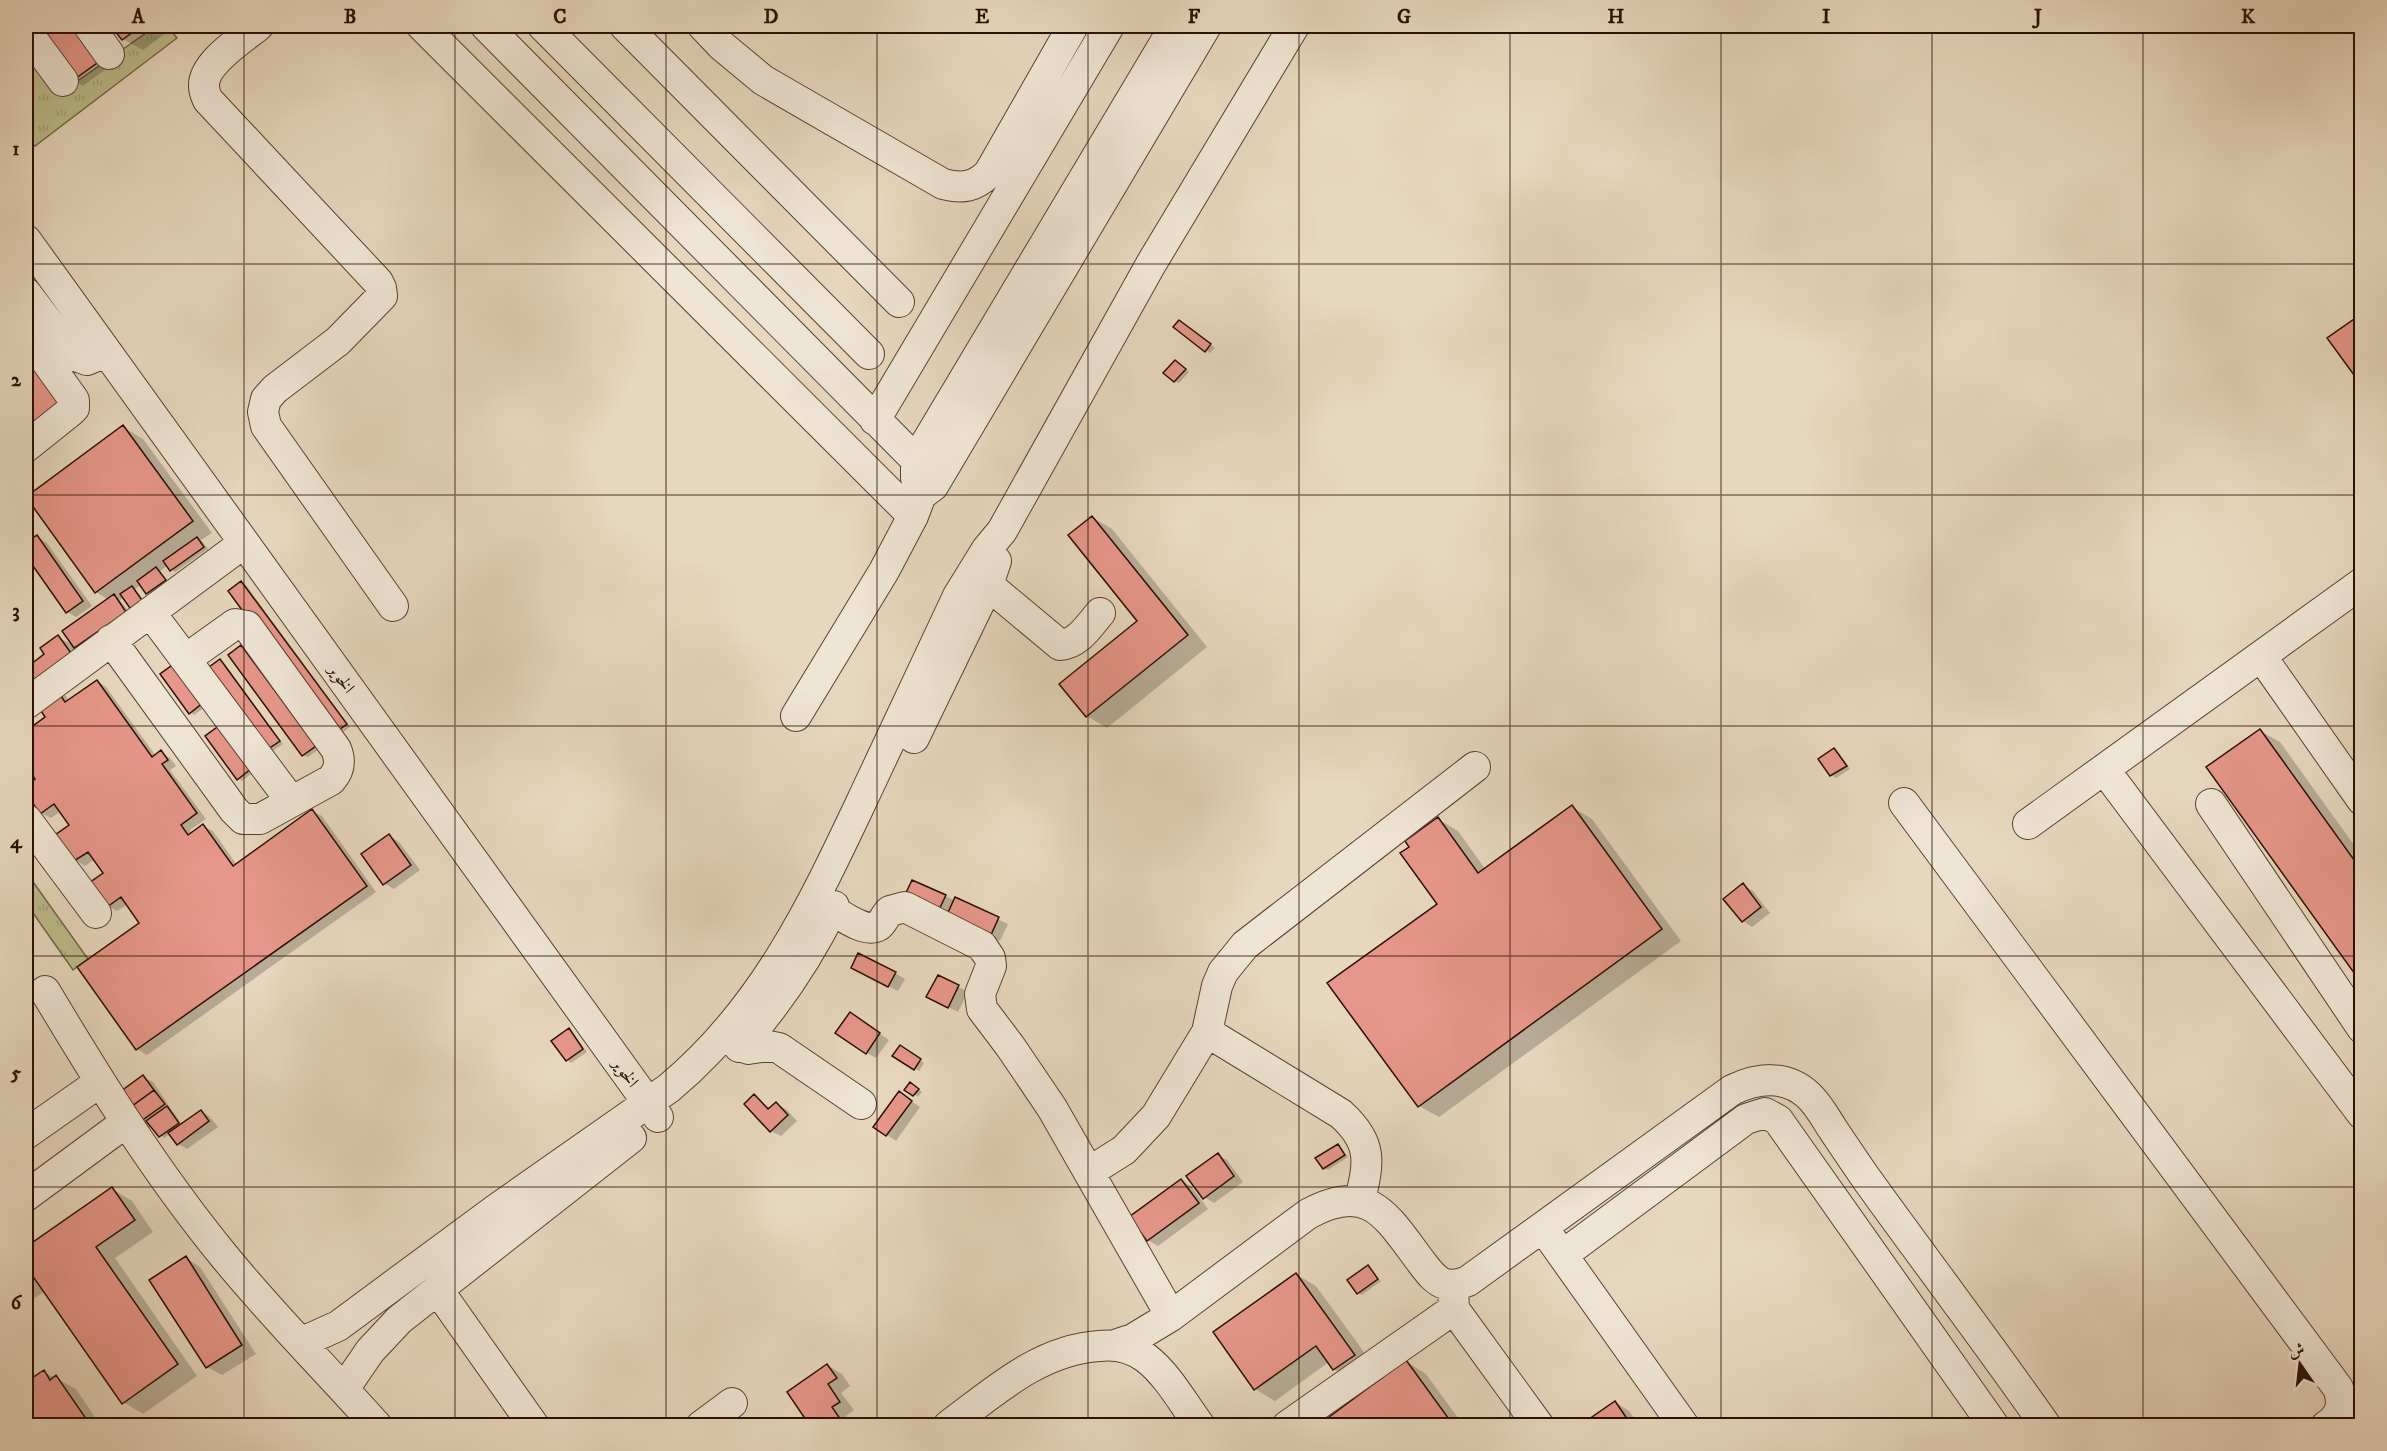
<svg xmlns="http://www.w3.org/2000/svg" width="2387" height="1451" viewBox="0 0 2387 1451" font-family="'IM FELL DW Pica',Amiri,serif">
	<defs>
		<pattern id="grass-tufts" width="24" height="20" patternUnits="userSpaceOnUse" patternTransform="scale(1.5)"><rect width="24" height="20" fill="#bdbc8c"/><path d="M3 7l-1-3M5 7V3M7 7l1-3M15 17l-1-3M17 17v-4M19 17l1-3" fill="none" stroke="#a3a077"/></pattern>
	</defs>
	<rect width="100%" height="100%" fill="#e7d7be"/>
	<filter id="stains"><feTurbulence type="fractalNoise" baseFrequency=".00333" numOctaves="4"/><feColorMatrix values="0 0 0 0 .2 0 0 0 0 .09 0 0 0 0 .02 0 0 0 .5 -.17"/></filter>
	<radialGradient id="worn" r=".72"><stop offset=".6" stop-color="#630" stop-opacity="0"/><stop offset="1" stop-color="#630" stop-opacity=".3"/></radialGradient>
	<path fill="url(#grass-tufts)" stroke="#746646" stroke-width="1.5" d="M 156,26 L 167,26 L 177,38 L 35,146 L 31,142 L 26,148 L 26,61 L 33,59 L 59,94 Z
		M 26,872 L 88,959 L 73,970 L 26,903 Z"/>
	<path fill="#0003" d="M 62,26 L 84,26 L 113,64 L 83,86 L 73,80 L 43,39 Z
		M 113,26 L 181,26 L 176,29 L 174,27 L 143,50 L 123,39 Z
		M 1184,324 L 1215,348 L 1210,353 L 1175,327 Z
		M 26,346 L 32,424 L 26,414 Z
		M 1179,364 L 1189,372 L 1179,383 L 1175,381 Z
		M 123,427 L 143,439 L 212,533 L 201,540 L 208,549 L 175,572 L 168,565 L 160,571 L 169,583 L 151,595 L 141,585 L 135,589 L 147,605 L 124,597 L 120,600 L 134,618 L 85,653 L 74,646 L 85,661 L 26,704 L 26,666 L 28,668 L 46,655 L 58,637 L 74,646 L 109,600 L 96,592 L 26,498 Z
		M 1092,517 L 1112,529 L 1207,647 L 1107,728 L 1087,716 L 1139,621 Z
		M 26,520 L 33,529 L 26,534 Z
		M 37,537 L 47,543 L 92,606 L 76,617 L 67,612 L 26,554 L 26,545 Z
		M 242,583 L 246,585 L 350,727 L 338,736 Z
		M 241,647 L 245,649 L 319,749 L 308,757 L 303,755 Z
		M 220,661 L 224,663 L 283,744 L 270,753 Z
		M 180,667 L 208,705 L 194,715 L 190,712 Z
		M 97,681 L 106,687 L 156,756 L 161,752 L 170,758 L 176,766 L 170,770 L 206,819 L 190,830 L 192,834 L 203,826 L 213,831 L 237,865 L 312,811 L 322,816 L 376,892 L 147,1055 L 137,1049 L 79,967 L 141,923 L 128,904 L 117,911 L 108,906 L 105,873 L 95,859 L 85,866 L 75,860 L 71,826 L 61,811 L 51,818 L 41,813 L 26,791 L 26,788 L 37,779 L 26,762 L 26,733 L 47,718 L 56,691 L 66,696 L 69,701 Z
		M 220,727 L 255,771 L 242,781 L 238,778 Z
		M 2260,731 L 2280,742 L 2362,856 L 2362,981 Z
		M 1834,749 L 1838,752 L 1850,769 L 1836,778 L 1831,775 L 1820,759 Z
		M 1572,807 L 1592,819 L 1681,941 L 1439,1117 L 1419,1106 L 1439,904 L 1411,847 L 1438,819 L 1458,831 L 1486,870 Z
		M 389,836 L 399,842 L 420,870 L 394,889 L 384,883 Z
		M 1743,885 L 1753,891 L 1770,913 L 1752,927 L 1743,921 Z
		M 945,896 L 1008,924 L 1000,941 L 914,903 Z
		M 862,973 L 895,973 L 905,979 L 898,991 Z
		M 939,977 L 968,992 L 958,1012 L 938,1002 Z
		M 860,1020 L 889,1040 L 876,1058 L 867,1053 Z
		M 569,1030 L 573,1033 L 587,1052 L 571,1063 L 567,1060 Z
		M 900,1047 L 924,1063 L 919,1071 L 894,1056 Z
		M 143,1077 L 153,1082 L 182,1125 L 201,1111 L 210,1117 L 218,1127 L 187,1149 L 178,1144 L 170,1134 L 164,1138 L 152,1126 L 145,1131 L 135,1125 Z
		M 914,1086 L 922,1092 L 918,1097 L 906,1089 Z
		M 754,1096 L 771,1109 L 776,1104 L 786,1109 L 797,1121 L 781,1136 L 771,1131 Z
		M 908,1099 L 920,1107 L 896,1141 L 875,1127 Z
		M 1338,1145 L 1348,1157 L 1328,1170 L 1324,1168 Z
		M 1218,1155 L 1227,1160 L 1243,1182 L 1214,1203 L 1204,1197 Z
		M 1182,1181 L 1191,1186 L 1208,1209 L 1158,1246 L 1148,1240 L 1131,1217 Z
		M 112,1189 L 132,1201 L 153,1232 L 115,1258 L 197,1376 L 143,1414 L 123,1402 L 45,1291 L 26,1304 L 26,1249 Z
		M 186,1258 L 200,1267 L 256,1354 L 222,1375 L 207,1367 Z
		M 1368,1267 L 1381,1281 L 1362,1295 L 1358,1293 Z
		M 1296,1274 L 1316,1286 L 1374,1366 L 1354,1381 L 1334,1369 L 1329,1362 L 1275,1401 L 1255,1389 L 1215,1333 Z
		M 1407,1362 L 1426,1374 L 1464,1426 L 1320,1426 Z
		M 827,1365 L 842,1374 L 850,1386 L 841,1393 L 854,1410 L 846,1416 L 853,1426 L 812,1426 Z
		M 44,1372 L 76,1389 L 101,1426 L 26,1426 L 26,1384 Z
		M 1615,1402 L 1629,1411 L 1640,1426 L 1582,1426 Z"/>
	<path fill="#e6968a" stroke="#2a0f00" stroke-width="1.5" d="M 59,26 L 80,26 L 104,58 L 72,81 L 41,39 Z
		M 111,26 L 141,26 L 122,40 Z
		M 2360,315 L 2362,317 L 2362,386 L 2327,338 Z
		M 1179,320 L 1211,344 L 1205,352 L 1173,327 Z
		M 26,356 L 60,404 L 31,425 L 26,417 Z
		M 1175,360 L 1186,369 L 1174,382 L 1163,373 Z
		M 123,425 L 193,521 L 95,593 L 26,497 Z
		M 1092,516 L 1188,635 L 1086,717 L 1059,684 L 1137,621 L 1068,535 Z
		M 37,535 L 83,601 L 66,613 L 26,556 L 26,543 Z
		M 197,537 L 204,547 L 170,571 L 163,561 Z
		M 156,567 L 166,580 L 146,594 L 137,581 Z
		M 241,581 L 347,724 L 333,734 L 228,591 Z
		M 132,586 L 144,603 L 132,611 L 120,594 Z
		M 114,594 L 126,612 L 74,648 L 62,631 Z
		M 58,635 L 71,653 L 26,686 L 26,668 L 44,654 L 40,648 Z
		M 241,645 L 316,746 L 302,756 L 228,655 Z
		M 220,659 L 280,741 L 265,751 L 205,670 Z
		M 175,663 L 204,702 L 189,714 L 160,674 Z
		M 97,680 L 152,757 L 161,750 L 168,760 L 162,764 L 197,813 L 181,825 L 188,835 L 203,824 L 233,866 L 312,809 L 367,886 L 136,1050 L 77,967 L 139,923 L 121,897 L 107,907 L 89,883 L 103,873 L 88,852 L 74,861 L 55,835 L 69,825 L 54,804 L 40,814 L 26,793 L 26,786 L 35,779 L 26,765 L 26,731 L 45,717 L 36,703 L 56,689 L 65,702 Z
		M 220,725 L 252,768 L 237,780 L 205,736 Z
		M 2260,729 L 2362,871 L 2362,984 L 2206,767 Z
		M 1834,748 L 1847,766 L 1830,776 L 1818,759 Z
		M 1572,805 L 1662,929 L 1418,1107 L 1327,983 L 1437,904 L 1400,853 L 1409,847 L 1405,841 L 1438,817 L 1478,873 Z
		M 389,834 L 411,865 L 383,885 L 361,854 Z
		M 912,880 L 946,895 L 937,914 L 903,899 Z
		M 1743,883 L 1761,907 L 1742,922 L 1723,899 Z
		M 955,897 L 999,917 L 990,937 L 946,917 Z
		M 858,953 L 896,972 L 888,987 L 851,968 Z
		M 938,975 L 959,985 L 948,1008 L 926,997 Z
		M 850,1012 L 880,1033 L 866,1054 L 835,1033 Z
		M 569,1028 L 583,1049 L 566,1061 L 551,1041 Z
		M 900,1045 L 921,1059 L 914,1070 L 892,1056 Z
		M 143,1075 L 154,1090 L 124,1112 L 113,1097 Z
		M 910,1082 L 919,1089 L 913,1096 L 904,1090 Z
		M 154,1090 L 165,1104 L 134,1126 L 124,1112 Z
		M 899,1091 L 912,1101 L 886,1136 L 873,1127 Z
		M 754,1094 L 768,1109 L 776,1102 L 788,1115 L 770,1132 L 744,1104 Z
		M 167,1106 L 179,1123 L 159,1137 L 146,1121 Z
		M 201,1110 L 209,1121 L 177,1145 L 168,1133 Z
		M 1338,1144 L 1345,1155 L 1323,1169 L 1315,1158 Z
		M 1218,1153 L 1234,1176 L 1203,1199 L 1186,1176 Z
		M 1181,1179 L 1199,1203 L 1147,1241 L 1129,1217 Z
		M 112,1187 L 135,1220 L 96,1247 L 178,1364 L 122,1404 L 32,1275 L 26,1280 L 26,1247 Z
		M 186,1256 L 242,1345 L 206,1368 L 149,1280 Z
		M 1368,1265 L 1378,1279 L 1357,1294 L 1347,1280 Z
		M 1296,1273 L 1355,1355 L 1333,1370 L 1316,1346 L 1254,1390 L 1213,1332 Z
		M 1406,1360 L 1454,1426 L 1317,1426 Z
		M 827,1364 L 837,1378 L 828,1384 L 840,1402 L 832,1407 L 845,1426 L 810,1426 L 787,1392 Z
		M 44,1370 L 50,1380 L 56,1375 L 91,1426 L 26,1426 L 26,1382 Z
		M 1615,1401 L 1632,1426 L 1579,1426 Z"/>
	<g fill="none" stroke-linecap="round" stroke-linejoin="round">
		<defs>
			<path id="minor" d="M 89,26 L 109,54
				M 258,26 C 242,39 203,63 204,86 C 204,90 206,96 208,100 L 378,282 L 381,288 L 382,296 L 338,341 L 275,389 L 266,399 L 263,412 L 266,426 L 393,606
				M 422,26 L 913,516
				M 486,26 L 916,460
				M 543,26 L 869,354
				M 625,26 L 899,302
				M 703,26 L 722,46 L 763,80 L 943,184 C 963,189 975,187 989,173 L 1073,26
				M 26,31 L 63,81
				M 26,240 L 658,1117
				M 26,293 L 73,355 L 87,360 L 106,352
				M 26,333 L 74,400 L 74,408 L 71,411 L 26,447
				M 875,420 L 1109,26
				M 916,478 L 916,460 L 1175,26
				M 988,585 L 1060,645 C 1078,644 1089,626 1100,613
				M 150,612 L 291,801
				M 111,640 L 234,810 L 243,819 L 260,819 L 331,780 C 340,770 341,761 336,749 L 247,626 L 235,624 L 186,659
				M 2261,656 L 2362,800
				M 26,704 L 244,543
				M 796,716 L 884,571 L 913,516 L 921,495 L 933,486 L 1206,26
				M 914,738 L 988,585 L 996,561
				M 2104,769 L 2362,1114
				M 1904,803 L 2338,1388 C 2344,1404 2341,1416 2326,1426
				M 2211,804 L 2362,1028
				M 26,819 L 96,913
				M 2028,824 L 2362,583
				M 832,910 C 843,916 865,933 878,926 C 883,923 885,915 890,911 L 905,907 L 982,946 L 990,958 L 991,966 L 980,994 L 982,1009 L 1010,1046 L 1052,1108 L 1171,1316
				M 45,991 C 100,1083 156,1173 224,1256 C 272,1315 326,1369 377,1426
				M 1207,1032 L 1341,1114 C 1373,1143 1369,1162 1360,1200
				M 741,1044 L 748,1049 L 768,1046 L 779,1048 L 861,1104
				M 739,1047 C 777,1005 809,957 834,906
				M 26,1134 L 100,1082
				M 1089,1172 L 1124,1150 L 1156,1116 L 1207,1032 L 1217,986 L 1223,972 L 1245,945 L 1475,767
				M 26,1196 L 125,1123
				M 1551,1239 L 1684,1426
				M 1564,1254 L 1746,1119 L 1765,1113 L 1778,1120 L 1994,1426
				M 1453,1288 L 1454,1309 L 1539,1426
				M 438,1290 L 534,1426
				M 299,1341 L 309,1339 L 338,1326 L 495,1210 L 669,1088 C 765,1008 813,904 865,794 C 896,728 927,662 958,596 L 987,549 L 1002,531 L 1151,264 L 1294,26
				M 1118,1344 L 1133,1339 L 1171,1316 L 1308,1214 C 1370,1180 1387,1217 1422,1263 C 1428,1271 1435,1281 1445,1284 C 1453,1286 1461,1284 1468,1281 L 1732,1090 C 1757,1078 1785,1074 1808,1095 C 1818,1104 1825,1117 1832,1128 C 1844,1146 1856,1164 1868,1181 C 1927,1263 1988,1343 2046,1426
				M 344,1389 L 370,1351 L 399,1320 L 631,1138
				M 701,1426 L 732,1403
				M 948,1426 C 994,1392 1039,1350 1099,1346 C 1116,1344 1131,1347 1146,1358 C 1168,1375 1183,1403 1200,1426
				M 1287,1426 L 1454,1309"/>
		</defs>
		<use href="#minor" stroke="#594130" stroke-width="32"/>
		<use href="#minor" stroke="#efe5d5" stroke-width="30"/>
	</g>
	<path fill="none" stroke="#2a0f00" stroke-width="1.5" stroke-opacity="0.55" d="M 244,26 L 244,1426M 455,26 L 455,1426M 666,26 L 666,1426M 877,26 L 877,1426M 1088,26 L 1088,1426M 1299,26 L 1299,1426M 1510,26 L 1510,1426M 1721,26 L 1721,1426M 1932,26 L 1932,1426M 2143,26 L 2143,1426M 26,264 L 2362,264M 26,495 L 2362,495M 26,726 L 2362,726M 26,956 L 2362,956M 26,1187 L 2362,1187"/>
	<g text-anchor="middle" dominant-baseline="central" stroke-width="6" stroke-linejoin="round" paint-order="stroke">
		<g font-size="18" fill="#2a0f00" stroke="#efe5d5">
			<text transform="translate(341 679) rotate(54)">الخوير</text>
			<text transform="translate(625 1073) rotate(54)">الخوير</text>
		</g>
	</g>
	<rect width="2387" height="1451" fill="none" stroke="#e7d7be" stroke-width="66"/>
	<g transform="translate(2300 1364) rotate(346)" stroke="#efe5d5" stroke-width="4.5" paint-order="stroke">
	<path d="M0-4.5L10 22L0 15L-10 22Z" fill="#2a0f00"/>
	<text y="-9" font-size="16" font-weight="bold" text-anchor="middle" fill="#2a0f00">ش</text>
	</g>
	<rect x="33" y="33" width="2321" height="1385" fill="none" stroke="#2a0f00" stroke-width="2"/>
	<g font-size="20" text-anchor="middle" font-weight="bold" fill="#2a0f00">
		<text x="138" y="23">A</text>
		<text x="350" y="23">B</text>
		<text x="560" y="23">C</text>
		<text x="771" y="23">D</text>
		<text x="982" y="23">E</text>
		<text x="1194" y="23">F</text>
		<text x="1404" y="23">G</text>
		<text x="1616" y="23">H</text>
		<text x="1826" y="23">I</text>
		<text x="2038" y="23">J</text>
		<text x="2248" y="23">K</text>
		<text x="16" y="155">1</text>
		<text x="16" y="386">2</text>
		<text x="16" y="617">3</text>
		<text x="16" y="848">4</text>
		<text x="16" y="1079">5</text>
		<text x="16" y="1309">6</text>
	</g>
	<rect width="100%" height="100%" filter="url(#stains)"/>
	<rect width="100%" height="100%" fill="url(#worn)"/>
</svg>
